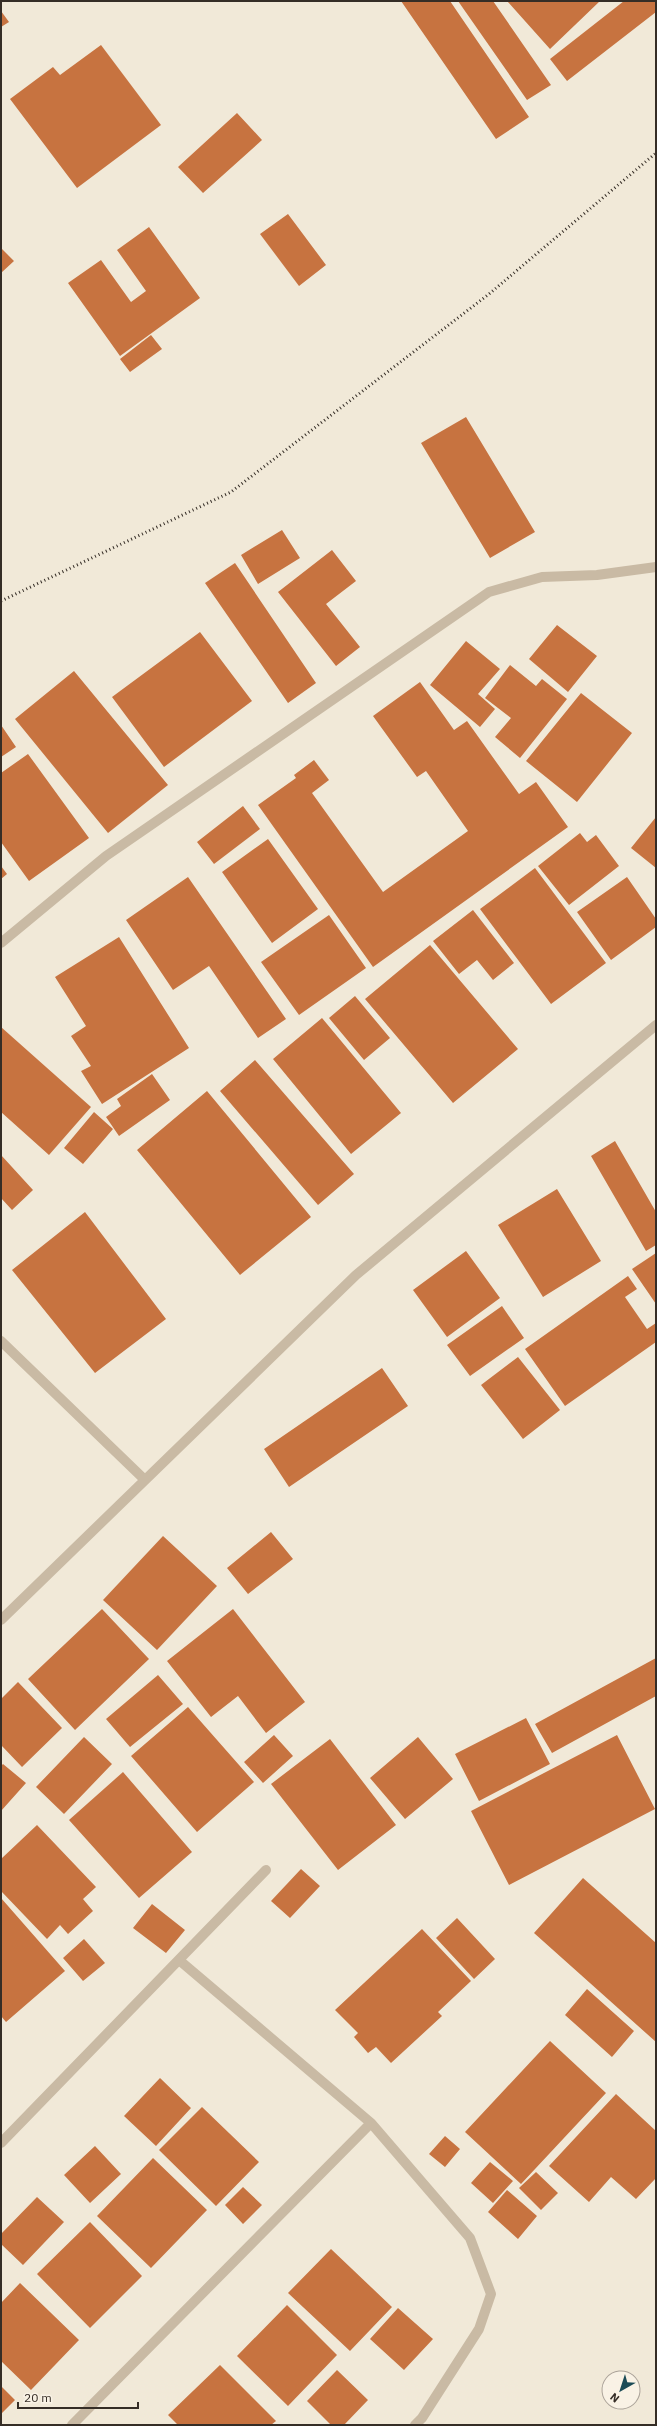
<svg xmlns="http://www.w3.org/2000/svg" width="657" height="2426" viewBox="0 0 657 2426" font-family="'IBM Plex Sans',sans-serif">
	<rect width="100%" height="100%" fill="#f1e9d8"/>
	<path fill="#c77340" d="M 401,1 L 450,1 L 529,117 L 496,139 Z
		M 458,1 L 493,1 L 551,85 L 527,100 Z
		M 507,1 L 600,1 L 550,49 Z
		M 624,1 L 656,1 L 656,12 L 567,81 L 550,59 Z
		M 1,11 L 9,22 L 1,27 Z
		M 101,45 L 161,125 L 77,188 L 10,99 L 53,67 L 60,75 Z
		M 237,113 L 262,140 L 203,193 L 178,167 Z
		M 288,214 L 326,265 L 299,286 L 260,234 Z
		M 149,227 L 200,298 L 120,356 L 68,283 L 101,260 L 131,302 L 146,291 L 117,250 Z
		M 1,248 L 14,261 L 1,273 Z
		M 151,335 L 162,349 L 130,372 L 120,359 Z
		M 466,417 L 535,532 L 490,558 L 421,443 Z
		M 282,530 L 300,558 L 258,584 L 241,555 Z
		M 332,550 L 356,581 L 326,604 L 360,647 L 336,666 L 278,592 Z
		M 235,563 L 316,683 L 288,703 L 205,583 Z
		M 557,625 L 597,656 L 568,692 L 529,659 Z
		M 200,632 L 252,701 L 164,767 L 112,697 Z
		M 466,641 L 500,669 L 478,694 L 495,709 L 480,727 L 430,685 Z
		M 510,665 L 536,686 L 542,679 L 567,699 L 520,758 L 495,737 L 511,718 L 485,698 Z
		M 74,671 L 168,785 L 108,833 L 15,719 Z
		M 420,682 L 454,730 L 467,721 L 519,794 L 536,782 L 568,827 L 373,967 L 258,805 L 296,778 L 294,775 L 314,760 L 329,780 L 312,793 L 383,892 L 468,831 L 426,771 L 417,777 L 373,716 Z
		M 581,693 L 632,733 L 577,802 L 526,761 Z
		M 1,725 L 16,747 L 1,757 Z
		M 28,754 L 89,838 L 29,881 L 1,842 L 1,773 Z
		M 243,806 L 260,829 L 214,864 L 197,842 Z
		M 656,817 L 656,868 L 631,848 Z
		M 580,833 L 587,842 L 596,835 L 619,866 L 569,905 L 538,866 Z
		M 268,839 L 318,909 L 272,943 L 222,872 Z
		M 1,866 L 7,874 L 1,879 Z
		M 535,868 L 606,963 L 551,1004 L 480,909 Z
		M 188,877 L 286,1019 L 258,1038 L 209,966 L 173,990 L 126,920 Z
		M 627,877 L 656,919 L 656,927 L 611,960 L 577,912 Z
		M 473,910 L 514,963 L 493,980 L 477,960 L 459,974 L 433,941 Z
		M 329,915 L 366,968 L 299,1015 L 261,962 Z
		M 119,937 L 189,1048 L 102,1104 L 81,1071 L 91,1066 L 71,1036 L 86,1026 L 55,977 Z
		M 430,945 L 518,1049 L 453,1103 L 365,999 Z
		M 355,996 L 390,1038 L 364,1060 L 329,1018 Z
		M 322,1018 L 401,1113 L 351,1154 L 273,1059 Z
		M 1,1027 L 91,1107 L 49,1155 L 1,1112 Z
		M 255,1060 L 354,1174 L 318,1205 L 220,1091 Z
		M 152,1074 L 170,1100 L 119,1136 L 106,1117 L 121,1106 L 117,1099 Z
		M 207,1091 L 311,1217 L 240,1275 L 137,1150 Z
		M 94,1112 L 113,1129 L 83,1164 L 64,1148 Z
		M 615,1141 L 656,1212 L 656,1245 L 646,1251 L 591,1156 Z
		M 1,1155 L 33,1190 L 12,1210 L 1,1198 Z
		M 557,1189 L 601,1261 L 543,1297 L 498,1225 Z
		M 85,1212 L 166,1319 L 95,1373 L 12,1270 Z
		M 466,1251 L 500,1298 L 447,1337 L 413,1290 Z
		M 656,1253 L 656,1304 L 632,1269 Z
		M 628,1276 L 637,1289 L 625,1297 L 647,1329 L 656,1323 L 656,1342 L 565,1406 L 525,1349 Z
		M 502,1306 L 524,1338 L 470,1376 L 447,1345 Z
		M 518,1357 L 560,1410 L 523,1439 L 481,1385 Z
		M 382,1368 L 408,1406 L 289,1487 L 264,1449 Z
		M 271,1532 L 293,1559 L 248,1594 L 227,1568 Z
		M 163,1536 L 217,1586 L 157,1650 L 103,1600 Z
		M 102,1609 L 149,1659 L 75,1730 L 28,1679 Z
		M 233,1609 L 305,1702 L 266,1733 L 238,1696 L 211,1717 L 167,1661 Z
		M 656,1658 L 656,1696 L 552,1753 L 535,1724 Z
		M 158,1675 L 183,1704 L 130,1747 L 106,1719 Z
		M 18,1682 L 62,1728 L 22,1767 L 1,1745 L 1,1699 Z
		M 188,1707 L 254,1782 L 197,1832 L 131,1756 Z
		M 526,1718 L 550,1764 L 479,1801 L 455,1754 Z
		M 274,1735 L 293,1756 L 263,1783 L 244,1762 Z
		M 617,1735 L 655,1809 L 509,1885 L 471,1811 Z
		M 84,1737 L 112,1764 L 64,1814 L 36,1787 Z
		M 418,1737 L 453,1779 L 405,1819 L 370,1778 Z
		M 330,1739 L 396,1825 L 338,1870 L 271,1784 Z
		M 3,1764 L 26,1783 L 1,1811 L 1,1766 Z
		M 123,1772 L 192,1852 L 139,1898 L 69,1820 Z
		M 37,1825 L 96,1887 L 83,1899 L 93,1911 L 68,1934 L 60,1925 L 47,1939 L 1,1891 L 1,1859 Z
		M 301,1869 L 320,1886 L 290,1918 L 271,1901 Z
		M 583,1878 L 656,1943 L 656,2042 L 534,1933 Z
		M 1,1898 L 65,1971 L 6,2022 L 1,2016 Z
		M 152,1904 L 185,1930 L 166,1953 L 133,1928 Z
		M 457,1918 L 495,1959 L 474,1979 L 436,1938 Z
		M 422,1929 L 471,1981 L 438,2012 L 442,2016 L 391,2063 L 376,2047 L 368,2053 L 354,2037 L 358,2033 L 335,2010 Z
		M 84,1939 L 105,1963 L 83,1981 L 63,1958 Z
		M 587,1989 L 634,2031 L 612,2057 L 565,2015 Z
		M 550,2041 L 606,2093 L 521,2184 L 465,2132 Z
		M 160,2078 L 191,2108 L 156,2146 L 124,2116 Z
		M 616,2094 L 656,2131 L 656,2178 L 636,2199 L 611,2177 L 589,2202 L 549,2166 Z
		M 202,2107 L 259,2162 L 216,2206 L 159,2150 Z
		M 445,2136 L 460,2149 L 445,2167 L 429,2154 Z
		M 95,2146 L 121,2174 L 90,2203 L 64,2175 Z
		M 153,2158 L 207,2210 L 151,2268 L 97,2216 Z
		M 490,2162 L 513,2181 L 493,2203 L 471,2183 Z
		M 536,2172 L 558,2193 L 541,2210 L 519,2188 Z
		M 243,2187 L 262,2205 L 243,2224 L 225,2205 Z
		M 507,2190 L 537,2216 L 518,2239 L 488,2212 Z
		M 37,2197 L 64,2222 L 23,2265 L 1,2244 L 1,2234 Z
		M 90,2222 L 142,2276 L 90,2328 L 37,2274 Z
		M 331,2249 L 392,2307 L 350,2351 L 288,2293 Z
		M 20,2283 L 79,2340 L 31,2390 L 1,2361 L 1,2303 Z
		M 287,2305 L 337,2355 L 288,2406 L 237,2356 Z
		M 398,2308 L 433,2339 L 404,2370 L 370,2339 Z
		M 220,2365 L 276,2421 L 271,2425 L 178,2425 L 168,2415 Z
		M 337,2370 L 368,2400 L 344,2425 L 331,2425 L 307,2401 Z
		M 1,2386 L 15,2400 L 1,2414 Z"/>
	<g fill="none" stroke-linecap="round" stroke-linejoin="round">
		<path stroke="#c9baa4" stroke-width="10" d="M 1,943 L 106,856 L 489,592 L 542,577 L 597,575 L 656,567
			M 1,1341 L 145,1480
			M 1,1620 L 356,1275 L 656,1025
			M 179,1960 L 371,2123 L 470,2238 L 491,2294 L 479,2329 L 422,2418 L 415,2425
			M 1,2143 L 266,1870
			M 72,2425 L 371,2123"/>
		<path stroke="#352d26" stroke-width="3" stroke-dasharray="1 3" stroke-linecap="butt" d="M 1,601 L 231,492 L 489,294 L 656,153"/>
	</g>
	<rect width="657" height="2426" fill="none" stroke="#352d26" stroke-width="4"/>
	<g transform="translate(621 2390) rotate(219)"><circle r="19" fill="#f9f2e5" stroke="#aba399"/>
	<path d="M0-3L7 15L0 10L-7 15Z" fill="#1b4b56"/>
	<text y="-6" font-size="11" font-weight="bold" text-anchor="middle" fill="#352d26">N</text>
	</g>
	<path d="M18 2402v6h120v-6" fill="none" stroke="#352d26" stroke-width="2"/>
	<text x="24" y="2402" font-size="12" fill="#352d26" stroke="#f9f2e5" stroke-width="3" paint-order="stroke">20 m</text>
</svg>
